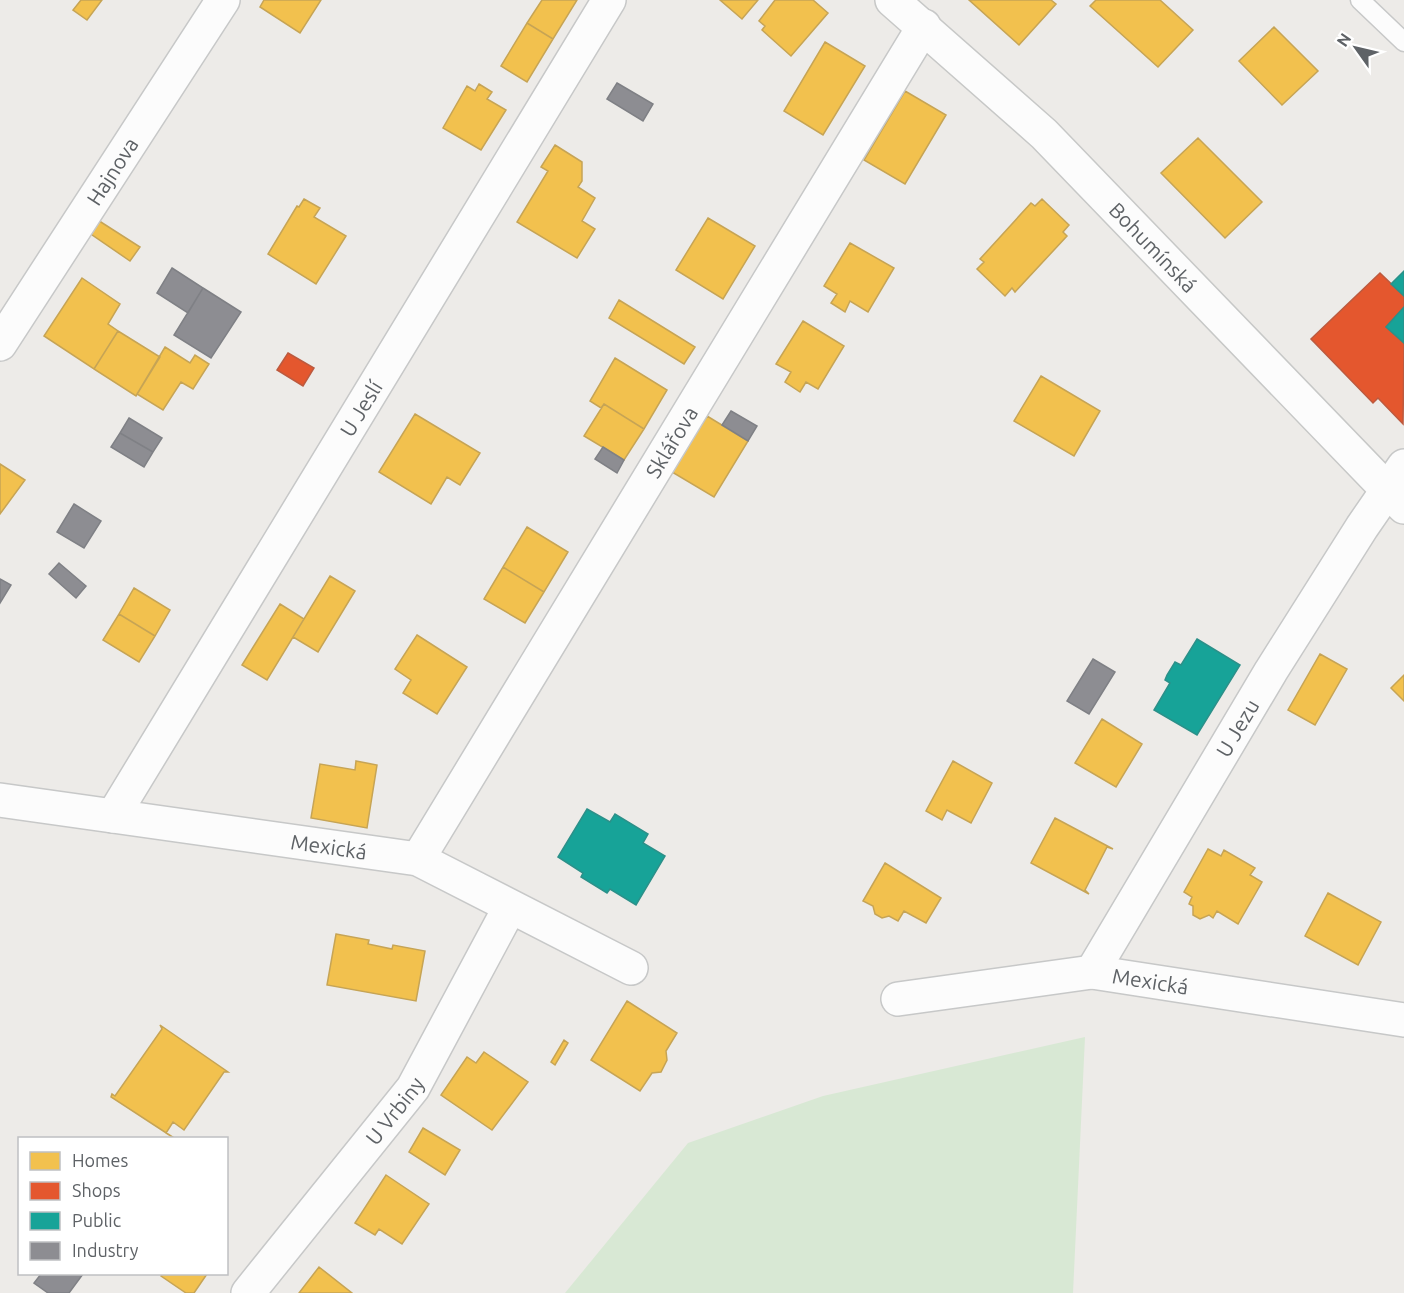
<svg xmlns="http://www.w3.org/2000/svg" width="1404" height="1293" viewBox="0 0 1404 1293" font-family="Ubuntu,sans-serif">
	<rect width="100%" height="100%" fill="#edebe8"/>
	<path fill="#d8e8d4" d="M 1085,1037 L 1073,1293 L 565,1293 L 688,1143 L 823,1096 Z"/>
	<path fill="#f2c14e" stroke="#c6a455" stroke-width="1.5" d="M 81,0 L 102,0 L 87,20 L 73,10 Z
		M 264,0 L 321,0 L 300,33 L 260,7 Z
		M 542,0 L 577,0 L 553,39 L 527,23 Z
		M 720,0 L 758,0 L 742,19 Z
		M 775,0 L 813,0 L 828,13 L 791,56 L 762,30 L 765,26 L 759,21 Z
		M 969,0 L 1051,0 L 1056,4 L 1019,45 Z
		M 1096,0 L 1160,0 L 1193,30 L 1158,67 L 1090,6 Z
		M 527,23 L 553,39 L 527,82 L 501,66 Z
		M 1274,27 L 1318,71 L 1282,105 L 1239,61 Z
		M 825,42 L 865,66 L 823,135 L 784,111 Z
		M 479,84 L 492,92 L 487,99 L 506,110 L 481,150 L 443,128 L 467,86 L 475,91 Z
		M 905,91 L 946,115 L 905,184 L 864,160 Z
		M 1198,138 L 1262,202 L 1225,238 L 1161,173 Z
		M 555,145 L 582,162 L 582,181 L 578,187 L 595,198 L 582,221 L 595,229 L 577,258 L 517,222 L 548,171 L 541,167 Z
		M 304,199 L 320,208 L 314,217 L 346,236 L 316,284 L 268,254 L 297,206 L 299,207 Z
		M 1042,199 L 1069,225 L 1063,232 L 1067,236 L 1015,292 L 1012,288 L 1005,296 L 977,269 L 984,262 L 980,259 L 1031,203 L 1035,206 Z
		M 93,217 L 140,247 L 130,261 L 85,230 Z
		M 708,218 L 755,246 L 723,299 L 676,270 Z
		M 850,243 L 894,268 L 868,312 L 850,301 L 845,312 L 831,303 L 837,294 L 824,286 Z
		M 82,278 L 120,304 L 108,324 L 118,331 L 94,369 L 44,336 Z
		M 619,300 L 695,347 L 684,364 L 609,318 Z
		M 803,321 L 844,346 L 818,389 L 806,382 L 800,392 L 785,382 L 791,372 L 776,364 Z
		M 118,331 L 160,357 L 136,396 L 94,369 Z
		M 165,347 L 190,363 L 195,355 L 209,364 L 193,389 L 181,382 L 163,410 L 137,394 Z
		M 615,358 L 667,390 L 644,429 L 604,404 L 601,408 L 590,401 Z
		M 1041,376 L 1100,411 L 1074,456 L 1014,421 Z
		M 604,404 L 644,429 L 624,460 L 584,436 Z
		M 415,414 L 480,453 L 460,485 L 447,477 L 431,504 L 379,472 Z
		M 707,416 L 748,441 L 714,497 L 672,472 Z
		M 0,464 L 25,480 L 0,514 Z
		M 527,527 L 568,552 L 544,592 L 503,567 Z
		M 503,567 L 544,592 L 525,623 L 484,599 Z
		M 330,576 L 355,591 L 318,652 L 293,637 Z
		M 134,588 L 170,610 L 155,636 L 119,614 Z
		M 280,604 L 304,619 L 267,680 L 242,665 Z
		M 119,614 L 155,636 L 139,662 L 103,640 Z
		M 417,635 L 467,667 L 437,714 L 403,693 L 411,680 L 395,669 Z
		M 1320,654 L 1347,669 L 1315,725 L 1288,710 Z
		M 1404,675 L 1404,701 L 1391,688 Z
		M 1102,719 L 1142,744 L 1116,787 L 1075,763 Z
		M 356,761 L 377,765 L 367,828 L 311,818 L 320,764 L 355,770 Z
		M 953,761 L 992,783 L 971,823 L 947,810 L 942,820 L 926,811 Z
		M 1055,818 L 1113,849 L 1107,847 L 1085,890 L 1089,894 L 1031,863 Z
		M 1208,849 L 1221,856 L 1224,850 L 1255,868 L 1250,875 L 1262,882 L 1238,924 L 1217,911 L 1213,918 L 1209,915 L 1200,919 L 1193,915 L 1193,906 L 1189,904 L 1192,897 L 1184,892 Z
		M 885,863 L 941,898 L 926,923 L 904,911 L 898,921 L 889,916 L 882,918 L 875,914 L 873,906 L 863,901 Z
		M 1328,893 L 1381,922 L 1358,965 L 1305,936 Z
		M 336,934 L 369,940 L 368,944 L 392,949 L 393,945 L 425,951 L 416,1001 L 327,985 Z
		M 627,1001 L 677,1033 L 666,1051 L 667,1060 L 661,1072 L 652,1073 L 640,1091 L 591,1060 Z
		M 160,1025 L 228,1072 L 224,1072 L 184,1130 L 173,1122 L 166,1133 L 174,1138 L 111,1097 L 112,1094 L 115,1096 L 162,1029 Z
		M 564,1040 L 568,1043 L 555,1065 L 551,1062 Z
		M 484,1052 L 528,1082 L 492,1130 L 441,1095 L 467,1057 L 476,1063 Z
		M 423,1128 L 460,1150 L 445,1175 L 409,1152 Z
		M 386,1175 L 429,1204 L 402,1244 L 379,1229 L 375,1235 L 355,1223 Z
		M 319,1267 L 352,1293 L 299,1293 Z
		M 162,1274 L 207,1274 L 194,1293 L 186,1293 L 161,1276 Z"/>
	<path fill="#e4572e" stroke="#bc5a3f" stroke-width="1.5" d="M 1380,273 L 1404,296 L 1404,307 L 1386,327 L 1404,343 L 1403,424 L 1378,398 L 1373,403 L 1311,339 Z
		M 288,353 L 314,368 L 303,386 L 277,370 Z"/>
	<path fill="#17a398" stroke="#2c9089" stroke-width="1.5" d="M 1404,271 L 1404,296 L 1391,284 Z
		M 1404,307 L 1404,343 L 1386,327 Z
		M 1197,639 L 1240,665 L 1197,735 L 1154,710 L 1170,683 L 1165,680 L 1167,675 L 1175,662 L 1181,665 Z
		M 587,809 L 610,822 L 615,814 L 648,834 L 643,843 L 665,856 L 636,905 L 610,889 L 607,893 L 581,877 L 583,873 L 558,857 Z"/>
	<path fill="#8d8d92" stroke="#7f8085" stroke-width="1.5" d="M 617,83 L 653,104 L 643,121 L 607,99 Z
		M 172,268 L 203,288 L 188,313 L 157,293 Z
		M 203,288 L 241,312 L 211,358 L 174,335 Z
		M 731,411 L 757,426 L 748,441 L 722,425 Z
		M 129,418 L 162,438 L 153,452 L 120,433 Z
		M 120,433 L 153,452 L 144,467 L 111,447 Z
		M 603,447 L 624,460 L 617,473 L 595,459 Z
		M 74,504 L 101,521 L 84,548 L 57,532 Z
		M 59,563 L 86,586 L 76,598 L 49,574 Z
		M 0,579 L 11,585 L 0,603 Z
		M 1093,659 L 1115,672 L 1089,714 L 1067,701 Z
		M 41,1274 L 83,1274 L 69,1293 L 48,1293 L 34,1283 Z"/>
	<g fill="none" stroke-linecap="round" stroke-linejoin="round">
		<defs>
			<path id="service" d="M 1360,0 L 1404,42"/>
			<g id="minor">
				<path id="s1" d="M 0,344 L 223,0"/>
				<path id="s2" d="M 0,800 L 418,859 L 631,968"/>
				<path id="s3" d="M 113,816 L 609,0"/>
				<path id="s4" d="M 418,859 L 924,26"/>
				<path id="s5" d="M 1092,972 L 1271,671 L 1362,527 L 1404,466"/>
				<path id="s6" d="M 898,999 L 1092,972 L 1404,1020"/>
				<path id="s7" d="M 248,1293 L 413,1088 L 510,907"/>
			</g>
			<g id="secondary">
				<path id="s8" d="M 892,0 L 1044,134 L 1404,507"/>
			</g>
		</defs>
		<use href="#service" stroke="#c7c8c8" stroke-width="21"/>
		<use href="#minor" stroke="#c7c8c8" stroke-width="36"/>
		<use href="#secondary" stroke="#c7c8c7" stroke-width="36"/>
		<use href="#service" stroke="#fcfcfc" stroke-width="18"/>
		<use href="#minor" stroke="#fcfcfc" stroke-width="33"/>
		<use href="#secondary" stroke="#fcfcfc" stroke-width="33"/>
	</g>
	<g text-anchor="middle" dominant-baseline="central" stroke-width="6" stroke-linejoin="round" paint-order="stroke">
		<g font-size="21" fill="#5e6266" stroke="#fff">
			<text stroke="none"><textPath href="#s1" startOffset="206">Hajnova</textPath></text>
			<text stroke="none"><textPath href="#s8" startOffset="360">Bohumínská</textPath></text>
			<text stroke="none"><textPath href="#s3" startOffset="477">U Jeslí</textPath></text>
			<text stroke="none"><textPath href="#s4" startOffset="488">Sklářova</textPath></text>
			<text stroke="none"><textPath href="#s5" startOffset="284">U Jezu</textPath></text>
			<text stroke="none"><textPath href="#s2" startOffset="332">Mexická</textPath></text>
			<text stroke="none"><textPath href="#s6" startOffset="255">Mexická</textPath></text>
			<text stroke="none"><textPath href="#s7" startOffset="234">U Vrbiny</textPath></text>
		</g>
	</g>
	<rect x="18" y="1137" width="210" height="138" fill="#ffffff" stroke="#bfc0c2" stroke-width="1.5"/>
	<rect x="30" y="1152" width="30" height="18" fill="#f2c14e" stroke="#bfc0c2" stroke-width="1.5"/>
	<text x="72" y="1167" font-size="18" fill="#5e6266">Homes</text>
	<rect x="30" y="1182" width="30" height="18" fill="#e4572e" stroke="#bfc0c2" stroke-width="1.5"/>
	<text x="72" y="1197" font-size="18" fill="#5e6266">Shops</text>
	<rect x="30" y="1212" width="30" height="18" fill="#17a398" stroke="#bfc0c2" stroke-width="1.5"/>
	<text x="72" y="1227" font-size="18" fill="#5e6266">Public</text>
	<rect x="30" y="1242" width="30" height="18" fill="#8d8d92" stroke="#bfc0c2" stroke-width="1.5"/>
	<text x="72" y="1257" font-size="18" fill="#5e6266">Industry</text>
	<g transform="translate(1356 48) rotate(304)" stroke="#ffffff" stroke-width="4.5" paint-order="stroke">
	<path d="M0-4.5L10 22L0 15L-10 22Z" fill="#5e6266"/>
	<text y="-9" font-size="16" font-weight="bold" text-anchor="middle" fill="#5e6266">N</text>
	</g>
</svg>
